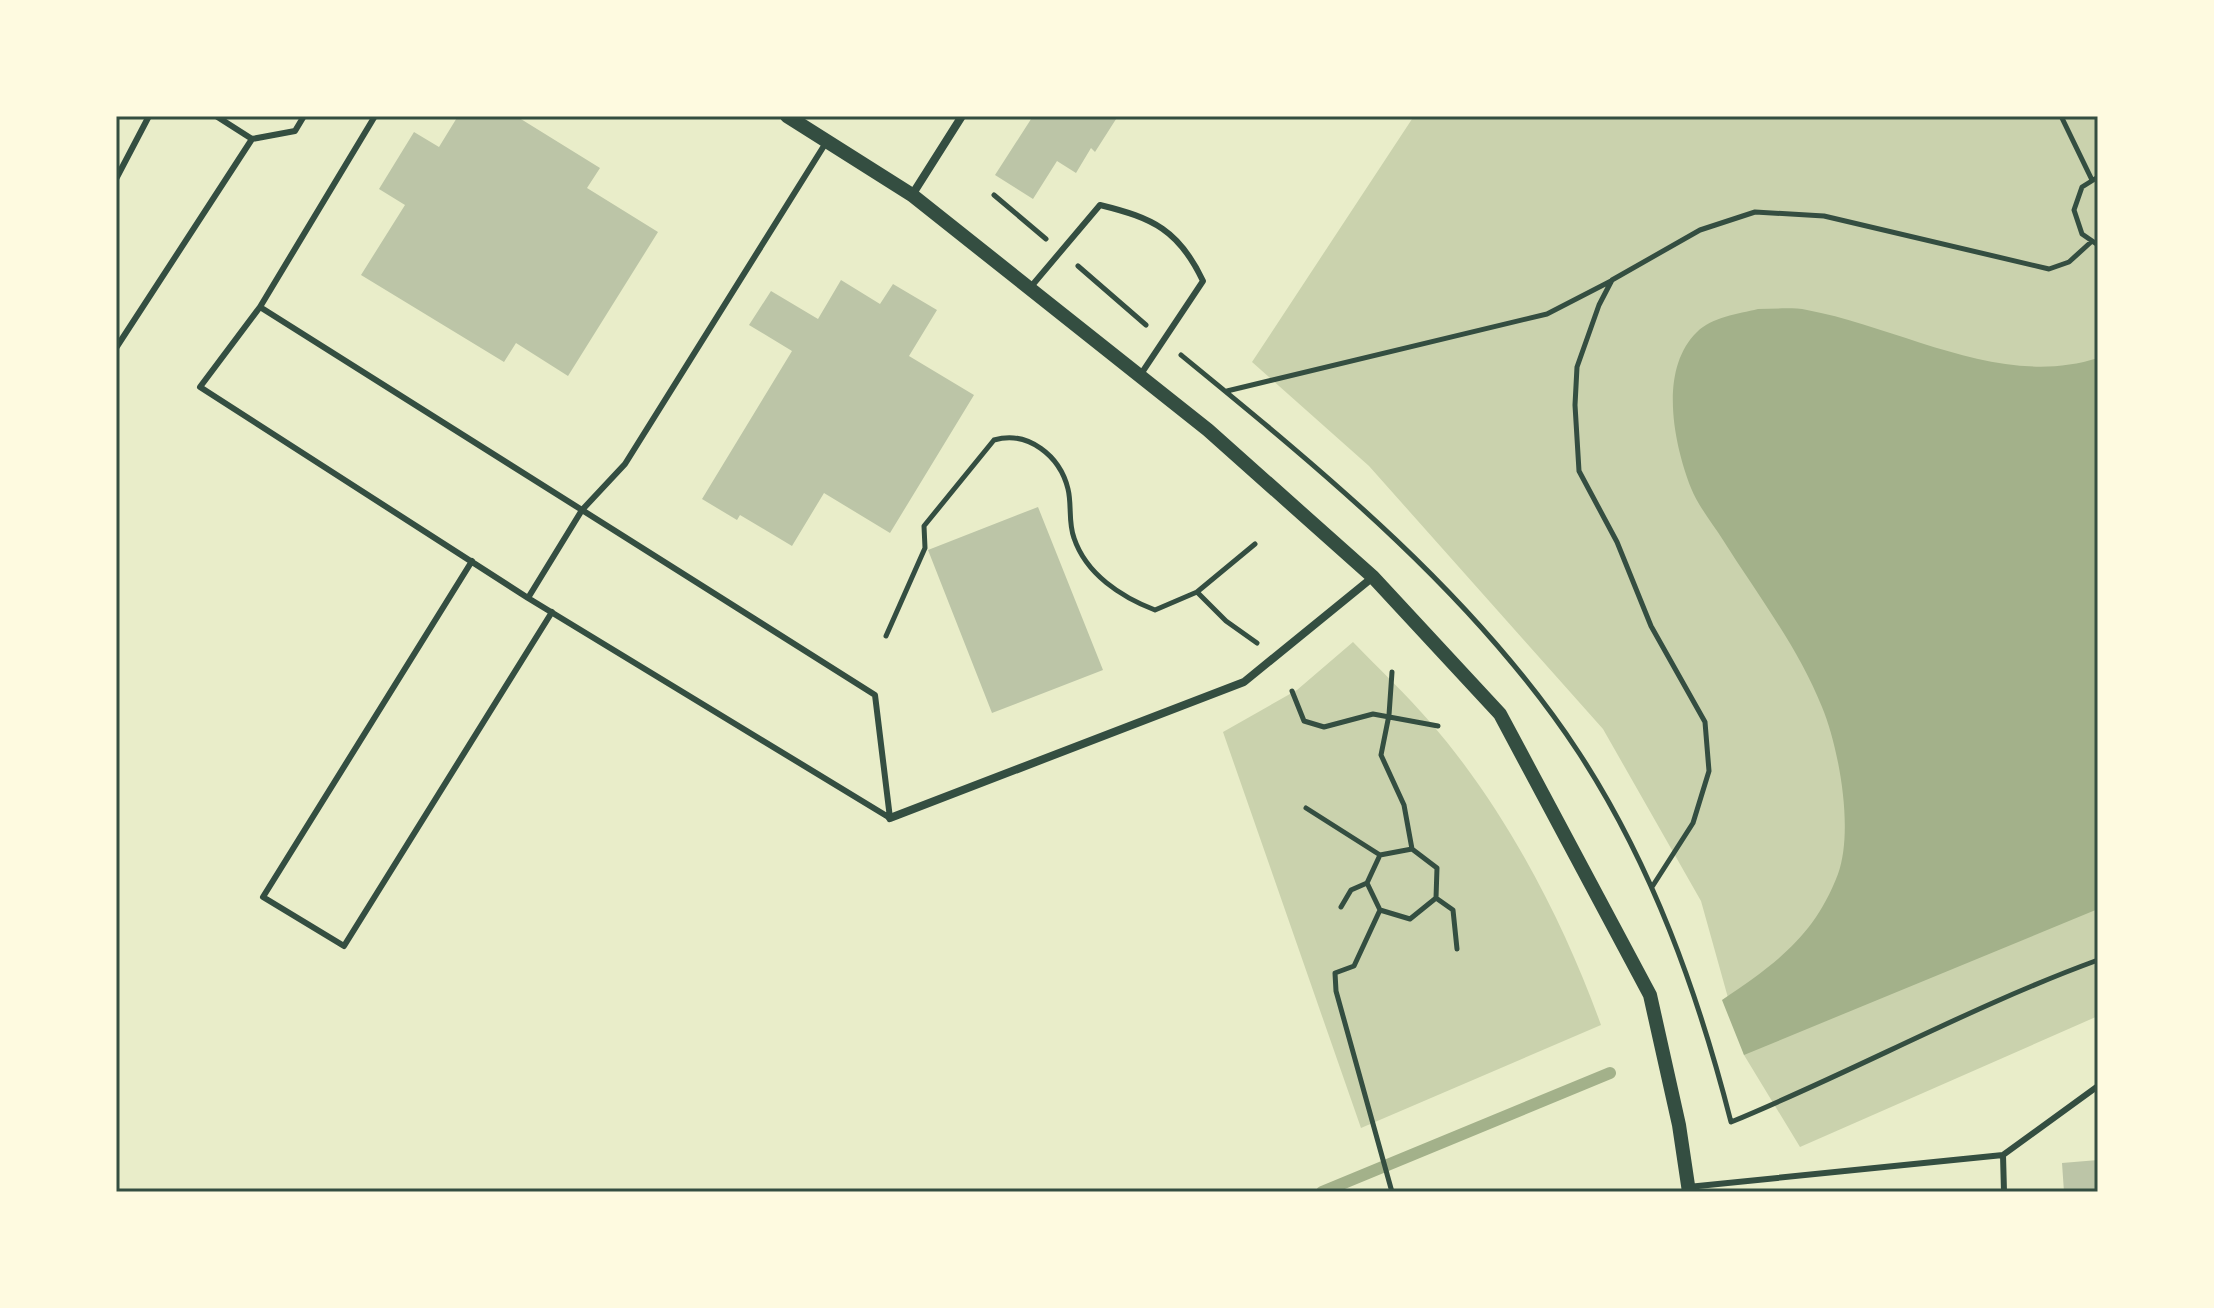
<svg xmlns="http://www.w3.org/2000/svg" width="2214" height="1308" viewBox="0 0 2214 1308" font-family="Jost,sans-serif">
	<rect width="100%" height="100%" fill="#e9edc9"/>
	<path fill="#cad2ad" d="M 1414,116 L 2098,116 L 2098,1016 L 1800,1147 L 1744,1055 L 1701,901 L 1603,729 L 1369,466 L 1252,362 Z
		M 1353,642 C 1379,669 1406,694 1430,722 C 1504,807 1563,919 1601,1025 L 1361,1128 L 1223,732 L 1297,690 Z"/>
	<path fill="#a3b18a" d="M 1758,309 C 1774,309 1792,307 1807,310 C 1903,328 2001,389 2098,358 L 2098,909 L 1744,1055 L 1722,1000 C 1775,964 1814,937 1838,874 C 1854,830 1839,748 1822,707 C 1798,647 1757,594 1723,540 C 1713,524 1698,506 1691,488 C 1674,444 1658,370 1697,332 C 1712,317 1738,314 1758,309 Z"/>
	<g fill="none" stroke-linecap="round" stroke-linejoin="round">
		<path stroke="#a3b18a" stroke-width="12" d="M 1322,1192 L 1610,1073"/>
	</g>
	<path fill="#bcc5a7" d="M 458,116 L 516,116 L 600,168 L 587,188 L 658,232 L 568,376 L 516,343 L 504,362 L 361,275 L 405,205 L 379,189 L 414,132 L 439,147 Z
		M 1033,116 L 1118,116 L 1095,152 L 1091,148 L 1076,173 L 1057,161 L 1033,199 L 995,175 Z
		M 841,280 L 880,304 L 893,284 L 937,310 L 909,356 L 974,395 L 890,533 L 824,493 L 792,546 L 740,515 L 737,520 L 702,499 L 792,351 L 749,325 L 771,291 L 818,319 Z
		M 1038,507 L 1103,670 L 992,713 L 928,550 Z
		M 2098,1160 L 2098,1192 L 2064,1192 L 2062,1163 Z"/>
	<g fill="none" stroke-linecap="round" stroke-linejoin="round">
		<path stroke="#344e41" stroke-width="5" d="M 2061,116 L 2092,180
			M 2098,177 L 2082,187 L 2074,210 L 2082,234 L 2098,245
			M 994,195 L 1046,239
			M 1078,266 L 1146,325
			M 1181,355 C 1324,472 1477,597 1579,753 C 1652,865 1698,993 1731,1122 C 1855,1071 1972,1006 2098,960
			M 1227,391 L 1547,314 L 1611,281
			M 1255,544 L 1197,592 L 1226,621 L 1257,643
			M 886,636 L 925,548 L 924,526 L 994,440 C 1028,430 1060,456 1068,489 C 1072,505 1068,522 1074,538 C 1086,574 1121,597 1155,610 L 1197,592
			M 1392,672 L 1389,715 L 1381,755 L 1404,805 L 1412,849 L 1437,868 L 1436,898 L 1410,919 L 1380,910 L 1367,883 L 1380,855 L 1412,849
			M 1292,691 L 1304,721 L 1324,727 L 1373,714 L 1438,726
			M 1306,808 L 1380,855
			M 1652,887 L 1693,823 L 1709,771 L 1705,722 L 1651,626 L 1617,542 L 1579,471 L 1575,405 L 1577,367 L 1599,305 L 1612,280 L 1700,230 L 1755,212 L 1824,216 L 2049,269 L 2069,262 L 2091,242
			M 1436,898 L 1453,910 L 1457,949
			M 1341,907 L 1351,890 L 1367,883
			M 1380,910 L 1354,966 L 1335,973 L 1336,991 L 1392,1192"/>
		<path stroke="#344e41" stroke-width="6" d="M 216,116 L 252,139
			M 116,179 L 149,116
			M 1029,289 L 1100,205 C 1153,218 1179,230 1203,281 L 1141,374
			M 260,307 L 375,116
			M 116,348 L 252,139 L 295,131 L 304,116
			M 472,561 L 263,897 L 344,946 L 552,612
			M 528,598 L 582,510 L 875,695 L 890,818 L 528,598 L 200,387 L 260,307 L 582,510 L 625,464 L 827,141
			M 2003,1155 L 2098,1086
			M 1688,1187 L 2003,1155 L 2004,1192"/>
		<path stroke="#344e41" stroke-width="8" d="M 912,195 L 962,116
			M 890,818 L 1244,682 L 1373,577"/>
		<path stroke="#344e41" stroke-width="14" d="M 787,116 L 912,195 L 1208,430 L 1373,577 L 1500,714 L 1650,995 L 1679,1125 L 1689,1192"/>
	</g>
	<rect width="2214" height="1308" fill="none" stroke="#fefae0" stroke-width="236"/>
	<rect x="118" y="118" width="1978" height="1072" fill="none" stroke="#344e41" stroke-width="3"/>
</svg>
